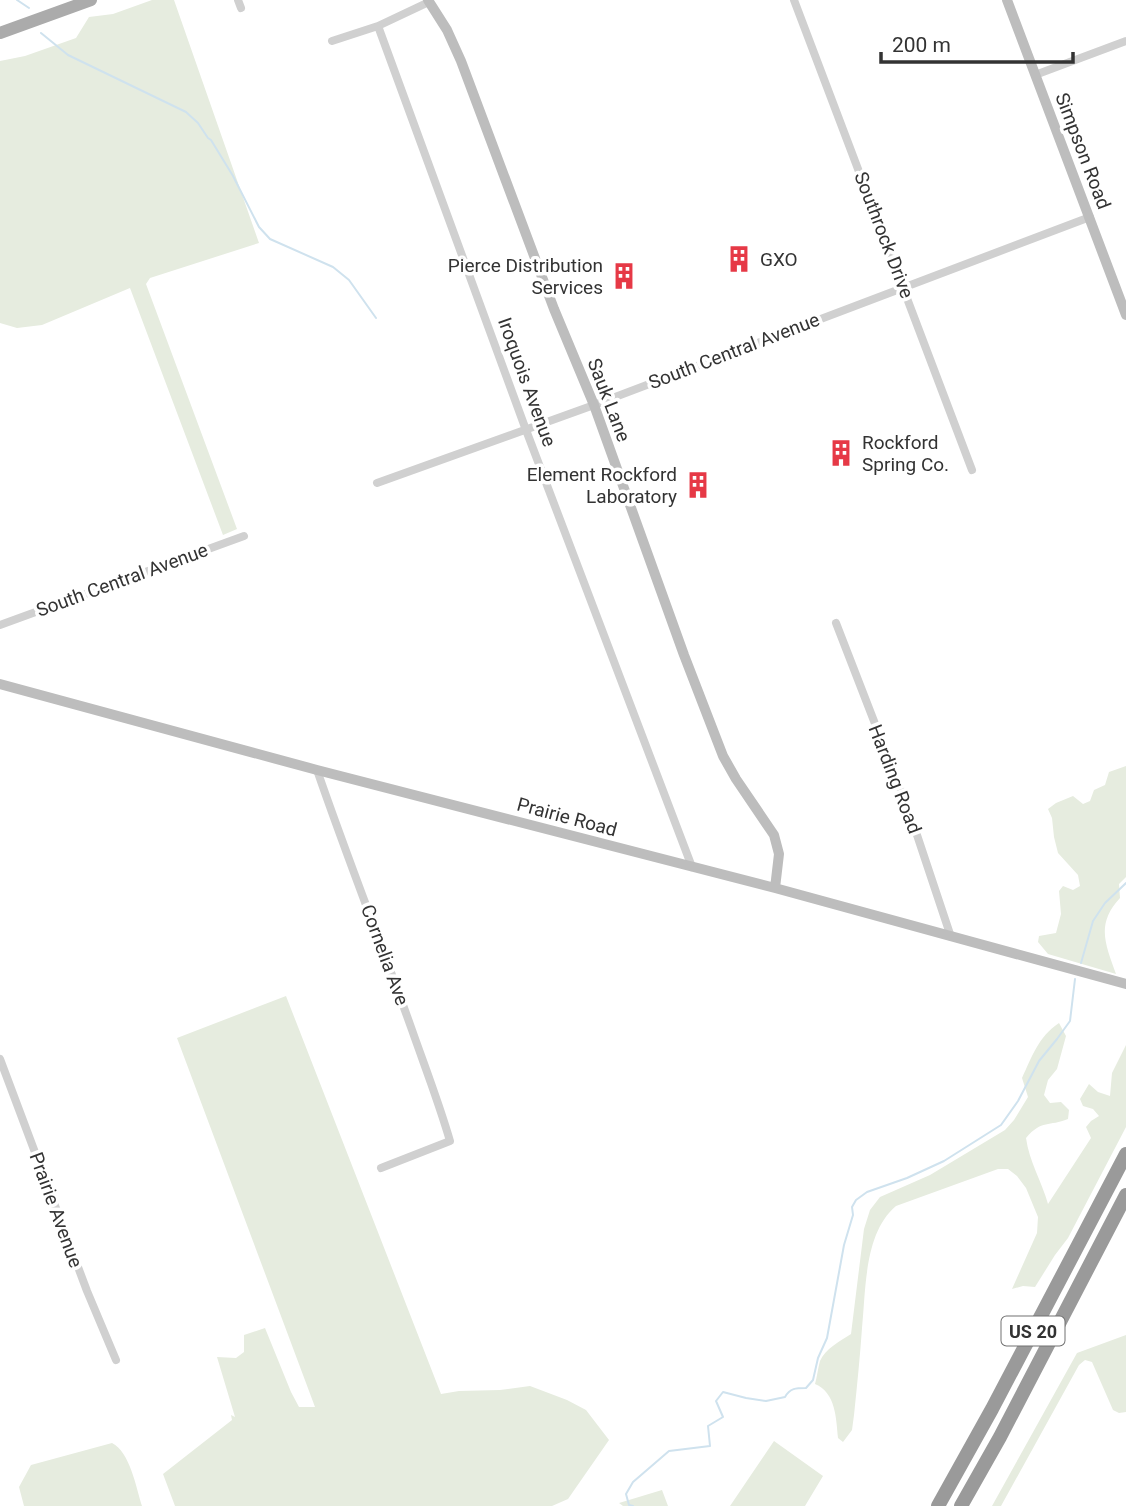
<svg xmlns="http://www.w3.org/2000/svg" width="1126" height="1506" viewBox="0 0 1126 1506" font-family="Roboto,sans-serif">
	<rect width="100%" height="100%" fill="#fff"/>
	<path fill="#e6ecdf" d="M 152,0 L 174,0 L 259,243 L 150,278 L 146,284 L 237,529 L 223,535 L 130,288 L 42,325 L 17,328 L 0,323 L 0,61 L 25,56 L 76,38 L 89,17 L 113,14 Z
		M 1126,766 L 1126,877 L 1119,884 L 1120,898 C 1096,924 1105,943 1116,974 L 1048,954 L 1038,942 L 1039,936 L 1056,933 L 1061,914 L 1059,891 L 1063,886 L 1073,890 L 1080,886 L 1078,875 L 1058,853 L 1054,837 L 1052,818 L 1048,809 L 1056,803 L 1073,796 L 1083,804 L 1090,801 L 1094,790 L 1105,785 L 1109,772 Z
		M 286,996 L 441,1394 L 459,1391 L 500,1390 L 530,1386 L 567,1400 L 586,1410 L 609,1440 L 568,1499 L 552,1506 L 175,1506 L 163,1474 L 232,1420 L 231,1415 L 235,1417 L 217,1357 L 236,1358 L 244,1352 L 244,1335 L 265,1328 L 291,1392 L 299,1407 L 315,1407 L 177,1038 Z
		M 1059,1023 L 1066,1036 L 1057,1069 L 1048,1080 L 1044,1095 L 1050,1103 L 1061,1102 L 1069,1110 L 1068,1119 C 1049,1127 1042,1119 1026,1138 C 1029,1161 1042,1182 1048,1204 L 1091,1138 L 1086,1127 L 1091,1121 L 1099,1116 L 1093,1109 L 1083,1106 L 1080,1099 L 1089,1084 L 1098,1092 L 1110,1096 L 1112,1073 L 1126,1045 L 1126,1127 L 1068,1238 L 1055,1255 L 1035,1287 L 1023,1286 L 1012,1289 L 1037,1233 L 1038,1217 L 1026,1188 L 1017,1176 L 1008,1169 L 998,1169 L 896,1206 C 864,1233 866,1289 862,1328 C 860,1357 857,1386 854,1415 L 852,1430 L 843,1442 L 838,1438 C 836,1418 836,1393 815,1384 C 817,1377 818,1368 820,1361 C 825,1349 840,1341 851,1334 L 864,1229 L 870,1210 L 880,1197 L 930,1175 L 1005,1130 L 1014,1120 L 1028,1097 L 1022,1078 C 1032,1057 1038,1037 1059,1023 Z
		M 1126,1335 L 1126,1412 L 1119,1413 L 1113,1410 L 1092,1362 L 1085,1360 L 1079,1365 L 1001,1506 L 992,1506 L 1077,1353 Z
		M 774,1441 L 823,1476 L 805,1506 L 730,1506 Z
		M 112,1443 C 130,1452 136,1487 142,1506 L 24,1506 L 19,1487 L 31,1465 Z
		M 662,1490 L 668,1506 L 623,1506 L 619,1503 Z"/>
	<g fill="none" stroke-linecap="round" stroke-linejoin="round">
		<path stroke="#cfe2ee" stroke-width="2" d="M 17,0 L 29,8
			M 41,33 L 68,55 L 186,112 L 198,123 L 208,138 L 211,140 L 233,176 L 259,227 L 270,239 L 333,267 L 349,280 L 376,318
			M 1081,963 L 1093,921 L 1105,903 L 1126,883
			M 633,1506 L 629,1505 L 626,1494 L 633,1482 L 669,1451 L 710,1446 L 708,1426 L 723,1417 L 716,1401 L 723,1392 L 746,1398 L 766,1401 L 785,1397 C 790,1388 796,1388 806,1388 L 813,1380 L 818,1358 L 827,1338 L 844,1245 L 853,1215 L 852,1207 L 856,1200 L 867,1192 L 907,1178 L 944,1161 L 1001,1125 L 1018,1101 L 1039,1061 L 1057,1039 L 1070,1021 L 1075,979"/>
		<path stroke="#d0d0d0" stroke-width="8" d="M 238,0 L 241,8
			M 794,0 L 972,470
			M 378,26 L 526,430 L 692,867
			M 332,41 L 378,26 L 429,2
			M 1035,75 L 1126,41
			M 377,483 L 594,405 L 1090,217
			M 836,623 L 910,814 L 951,937
			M 0,625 L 244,536
			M 317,770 C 347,857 381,943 412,1030 C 425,1067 439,1103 450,1141 L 381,1168
			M 0,1059 L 87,1291 L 116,1360"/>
		<path stroke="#bdbdbd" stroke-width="10" d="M 428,0 L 447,30 L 461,61 L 554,309 L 594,405 L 684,655 L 723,756 L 736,779 L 774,835 L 779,854 L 775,888
			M 1007,0 L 1126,315
			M 0,684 L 317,770 L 775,888 L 1126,984"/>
		<path stroke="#ababab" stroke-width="12" d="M 0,33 L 91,0"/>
		<path stroke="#9a9a9a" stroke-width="14" d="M 938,1506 L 992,1409 L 1126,1154
			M 961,1506 L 1000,1437 L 1126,1195"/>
	</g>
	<defs>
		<symbol id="building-bare" viewBox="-9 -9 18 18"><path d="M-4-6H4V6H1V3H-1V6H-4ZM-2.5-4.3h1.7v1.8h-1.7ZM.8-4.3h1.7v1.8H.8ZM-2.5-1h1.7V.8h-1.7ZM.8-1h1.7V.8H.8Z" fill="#e63946" stroke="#fff" stroke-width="2.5" paint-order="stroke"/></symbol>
	</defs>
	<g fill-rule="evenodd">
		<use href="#building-bare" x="720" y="240" width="38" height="38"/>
		<use href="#building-bare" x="605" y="257" width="38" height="38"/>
		<use href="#building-bare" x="822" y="434" width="38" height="38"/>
		<use href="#building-bare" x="679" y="466" width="38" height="38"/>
	</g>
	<g text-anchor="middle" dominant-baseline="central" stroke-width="7" stroke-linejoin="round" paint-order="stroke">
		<rect fill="#fff" stroke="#707070" stroke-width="2" x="1001.5" y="1316.5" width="63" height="29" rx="5"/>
		<g font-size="18" font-weight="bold" fill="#333">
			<text x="1033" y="1331">US 20</text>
		</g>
		<g font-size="19" fill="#333" stroke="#fff">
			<text transform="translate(1083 151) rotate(69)">Simpson Road</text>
			<text transform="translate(884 235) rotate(69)">Southrock Drive</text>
			<text transform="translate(734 351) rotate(-21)">South Central Avenue</text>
			<text transform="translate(527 382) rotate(70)">Iroquois Avenue</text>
			<text transform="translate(609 400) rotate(69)">Sauk Lane</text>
			<text transform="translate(122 580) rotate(-20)">South Central Avenue</text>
			<text transform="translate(895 779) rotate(69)">Harding Road</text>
			<text transform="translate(567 817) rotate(15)">Prairie Road</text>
			<text transform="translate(385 955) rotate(70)">Cornelia Ave</text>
			<text transform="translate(56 1210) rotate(70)">Prairie Avenue</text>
		</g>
		<g font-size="19" fill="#333" stroke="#fff" text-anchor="start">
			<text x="760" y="259">GXO</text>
			<text x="603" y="265" text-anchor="end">Pierce Distribution<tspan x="603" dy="22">Services</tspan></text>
			<text x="862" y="442">Rockford<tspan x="862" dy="22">Spring Co.</tspan></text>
			<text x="677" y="474" text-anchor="end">Element Rockford<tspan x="677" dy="22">Laboratory</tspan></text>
		</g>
	</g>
	<path d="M881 52v10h192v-10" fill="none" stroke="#333333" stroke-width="3.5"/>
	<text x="892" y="52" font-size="21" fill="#333333" stroke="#ffffff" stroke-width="5" paint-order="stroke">200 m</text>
</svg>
